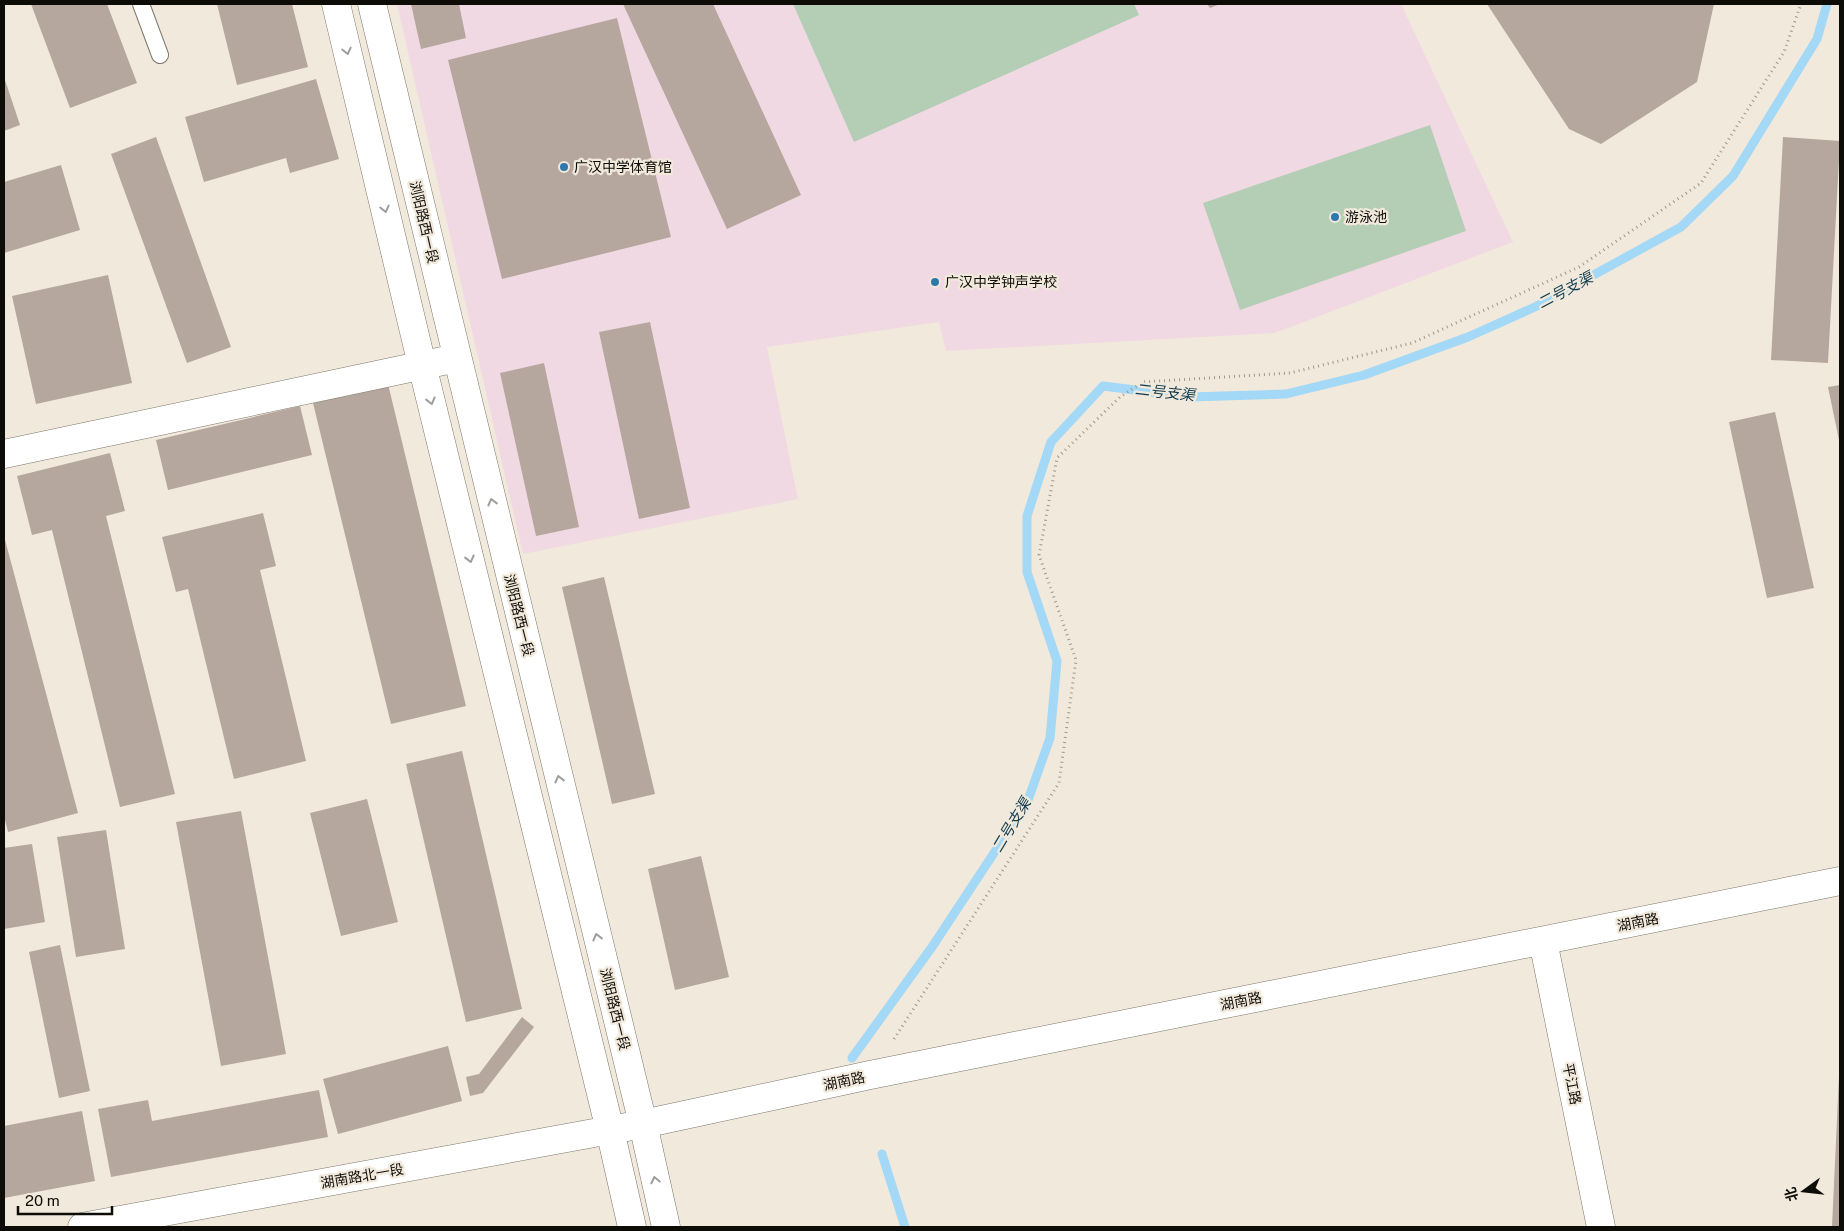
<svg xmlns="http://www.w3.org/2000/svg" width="1844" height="1231" viewBox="0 0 1844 1231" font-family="'Public Sans','Noto Sans SC',sans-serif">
	<rect width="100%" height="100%" fill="#f1e9db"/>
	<path fill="#f1d9e3" d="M 397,4 L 1401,4 L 1513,242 L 1275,333 L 946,351 L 939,322 L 767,347 L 798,499 L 523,554 Z"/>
	<path fill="#b3ceb4" d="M 793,4 L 1134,4 L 1139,15 L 854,142 Z
		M 1430,125 L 1466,231 L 1240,310 L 1203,203 Z"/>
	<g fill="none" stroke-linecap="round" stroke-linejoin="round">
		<path stroke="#a3d8f6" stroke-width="9" d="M 852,1058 L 932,947 L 1027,803 L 1050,738 L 1057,661 L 1027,572 L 1027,516 L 1051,442 L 1103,386 L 1190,397 L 1286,394 L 1364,375 L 1468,337 L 1537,306 L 1681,227 L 1733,176 L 1817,39 L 1827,4
			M 882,1154 L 905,1227"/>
	</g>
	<path fill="#b5a79e" d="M 31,4 L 107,4 L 137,83 L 70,108 Z
		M 217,4 L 292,4 L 308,67 L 237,85 Z
		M 411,4 L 459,4 L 466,38 L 421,49 Z
		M 623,4 L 713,4 L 801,195 L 727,229 Z
		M 1207,4 L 1220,4 L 1210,8 Z
		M 1487,4 L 1714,4 L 1697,82 L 1601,144 L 1569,129 Z
		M 617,18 L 671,237 L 502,279 L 448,60 Z
		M 4,77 L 20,125 L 4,131 Z
		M 316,79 L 339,159 L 290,173 L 286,158 L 204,182 L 185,117 Z
		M 156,137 L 231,347 L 187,363 L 111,154 Z
		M 1783,137 L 1840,141 L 1828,363 L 1771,360 Z
		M 61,165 L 80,230 L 4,253 L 4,182 Z
		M 108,275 L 132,383 L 36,404 L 12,296 Z
		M 650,322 L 690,508 L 639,519 L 599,332 Z
		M 544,363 L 579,527 L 536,536 L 500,373 Z
		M 388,384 L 466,706 L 391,724 L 313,403 Z
		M 1840,385 L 1840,440 L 1839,440 L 1828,387 Z
		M 300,406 L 312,455 L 168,490 L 156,440 Z
		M 1775,412 L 1814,588 L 1767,598 L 1729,422 Z
		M 110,453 L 125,511 L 106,516 L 175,794 L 120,807 L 52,530 L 32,535 L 17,476 Z
		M 263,513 L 276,566 L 260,570 L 306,761 L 234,779 L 188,589 L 176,592 L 162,537 Z
		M 4,536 L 78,813 L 8,832 L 4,816 Z
		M 604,577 L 655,794 L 612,804 L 562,587 Z
		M 462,751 L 522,1009 L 466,1022 L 406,764 Z
		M 367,799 L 398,922 L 341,936 L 310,813 Z
		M 241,811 L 286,1054 L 221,1066 L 176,822 Z
		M 106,830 L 125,949 L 76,957 L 57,837 Z
		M 32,844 L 45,922 L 4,929 L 4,848 Z
		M 701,856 L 729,977 L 675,990 L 648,869 Z
		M 60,945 L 90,1091 L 59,1098 L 29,952 Z
		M 522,1017 L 534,1027 L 483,1093 L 470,1096 L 466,1077 L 479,1074 Z
		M 448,1046 L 462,1101 L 338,1134 L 323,1079 Z
		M 1839,1076 L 1840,1076 L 1840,1227 L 1832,1227 Z
		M 319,1090 L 328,1137 L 111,1177 L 98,1109 L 148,1100 L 152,1121 Z
		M 82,1111 L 95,1181 L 4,1198 L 4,1126 Z"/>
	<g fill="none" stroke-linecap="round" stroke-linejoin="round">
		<defs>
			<path id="service" d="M 141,4 L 160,55"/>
			<path id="minor" d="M 4,454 L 457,358
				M 1543,941 L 1601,1227
				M 82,1227 L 643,1124 L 870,1075 L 1840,881"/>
			<path id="tertiary" d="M 336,4 L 422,365 L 610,1130 L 632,1227
				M 372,4 L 643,1124 L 666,1227"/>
		</defs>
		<use href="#service" stroke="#7e776b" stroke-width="18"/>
		<use href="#minor" stroke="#7e776b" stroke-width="29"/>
		<use href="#tertiary" stroke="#7e776b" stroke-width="29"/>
		<path stroke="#9e998e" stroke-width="3" stroke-dasharray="1 4" stroke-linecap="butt" d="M 894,1039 L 1059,783 L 1076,660 L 1039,555 L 1057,458 L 1120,397 L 1143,382 L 1290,373 L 1412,343 L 1579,267 L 1701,183 L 1784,52 L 1801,4"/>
		<use href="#service" stroke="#fff" stroke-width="16"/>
		<use href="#minor" stroke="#fff" stroke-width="28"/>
		<use href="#tertiary" stroke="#fff" stroke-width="28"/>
	</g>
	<defs><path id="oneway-chevron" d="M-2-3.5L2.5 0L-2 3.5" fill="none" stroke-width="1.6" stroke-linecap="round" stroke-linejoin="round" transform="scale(1.25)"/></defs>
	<g stroke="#9f9e9c">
		<use href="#oneway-chevron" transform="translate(347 51) rotate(77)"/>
		<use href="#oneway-chevron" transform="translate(385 209) rotate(77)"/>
		<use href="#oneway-chevron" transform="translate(431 401) rotate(76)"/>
		<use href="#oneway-chevron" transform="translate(492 502) rotate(-104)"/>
		<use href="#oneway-chevron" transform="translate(470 559) rotate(76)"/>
		<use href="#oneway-chevron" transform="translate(559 779) rotate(-104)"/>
		<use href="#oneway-chevron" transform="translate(597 937) rotate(-104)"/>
		<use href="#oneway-chevron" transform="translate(655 1180) rotate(-103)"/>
	</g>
	<g fill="#2e78ac" stroke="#f1e9db" stroke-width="2">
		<circle cx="564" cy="167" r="5"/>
		<circle cx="1335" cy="217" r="5"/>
		<circle cx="935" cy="282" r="5"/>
	</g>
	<g text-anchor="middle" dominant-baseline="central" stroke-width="4.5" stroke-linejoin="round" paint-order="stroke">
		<g font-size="14" fill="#0e0c07" stroke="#f1e9db" text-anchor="start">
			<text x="574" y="167">广汉中学体育馆</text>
			<text x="1345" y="217">游泳池</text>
			<text x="945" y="282">广汉中学钟声学校</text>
		</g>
		<g font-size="14" fill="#0e0c07" stroke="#f1e9db">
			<text transform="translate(424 222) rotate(77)">浏阳路西一段</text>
			<text transform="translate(519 615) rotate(76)">浏阳路西一段</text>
			<text transform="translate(1638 922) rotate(-11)">湖南路</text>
			<text transform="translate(1241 1001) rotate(-11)">湖南路</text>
			<text transform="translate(615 1009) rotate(76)">浏阳路西一段</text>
			<text transform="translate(844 1081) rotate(-12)">湖南路</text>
			<text transform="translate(1572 1084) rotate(79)">平江路</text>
			<text transform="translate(362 1176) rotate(-10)">湖南路北一段</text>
		</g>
		<g font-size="15" font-style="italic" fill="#103c51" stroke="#f1e9db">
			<text transform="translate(1565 290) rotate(-28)">二号支渠</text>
			<text transform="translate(1165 392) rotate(6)">二号支渠</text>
			<text transform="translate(1011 825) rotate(-59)">二号支渠</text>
		</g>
	</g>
	<rect width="1844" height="1231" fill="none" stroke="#0e0c07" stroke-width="10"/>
	<g transform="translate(1804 1191) rotate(255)" stroke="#f1e9db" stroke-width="4" paint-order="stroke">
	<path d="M0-4L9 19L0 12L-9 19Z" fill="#0e0c07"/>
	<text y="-8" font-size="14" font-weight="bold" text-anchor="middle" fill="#0e0c07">北</text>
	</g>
	<path d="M18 1206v8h94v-8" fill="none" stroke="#0e0c07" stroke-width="2.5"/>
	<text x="25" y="1206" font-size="15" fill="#0e0c07" stroke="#f1e9db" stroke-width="4" paint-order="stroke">20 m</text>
</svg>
